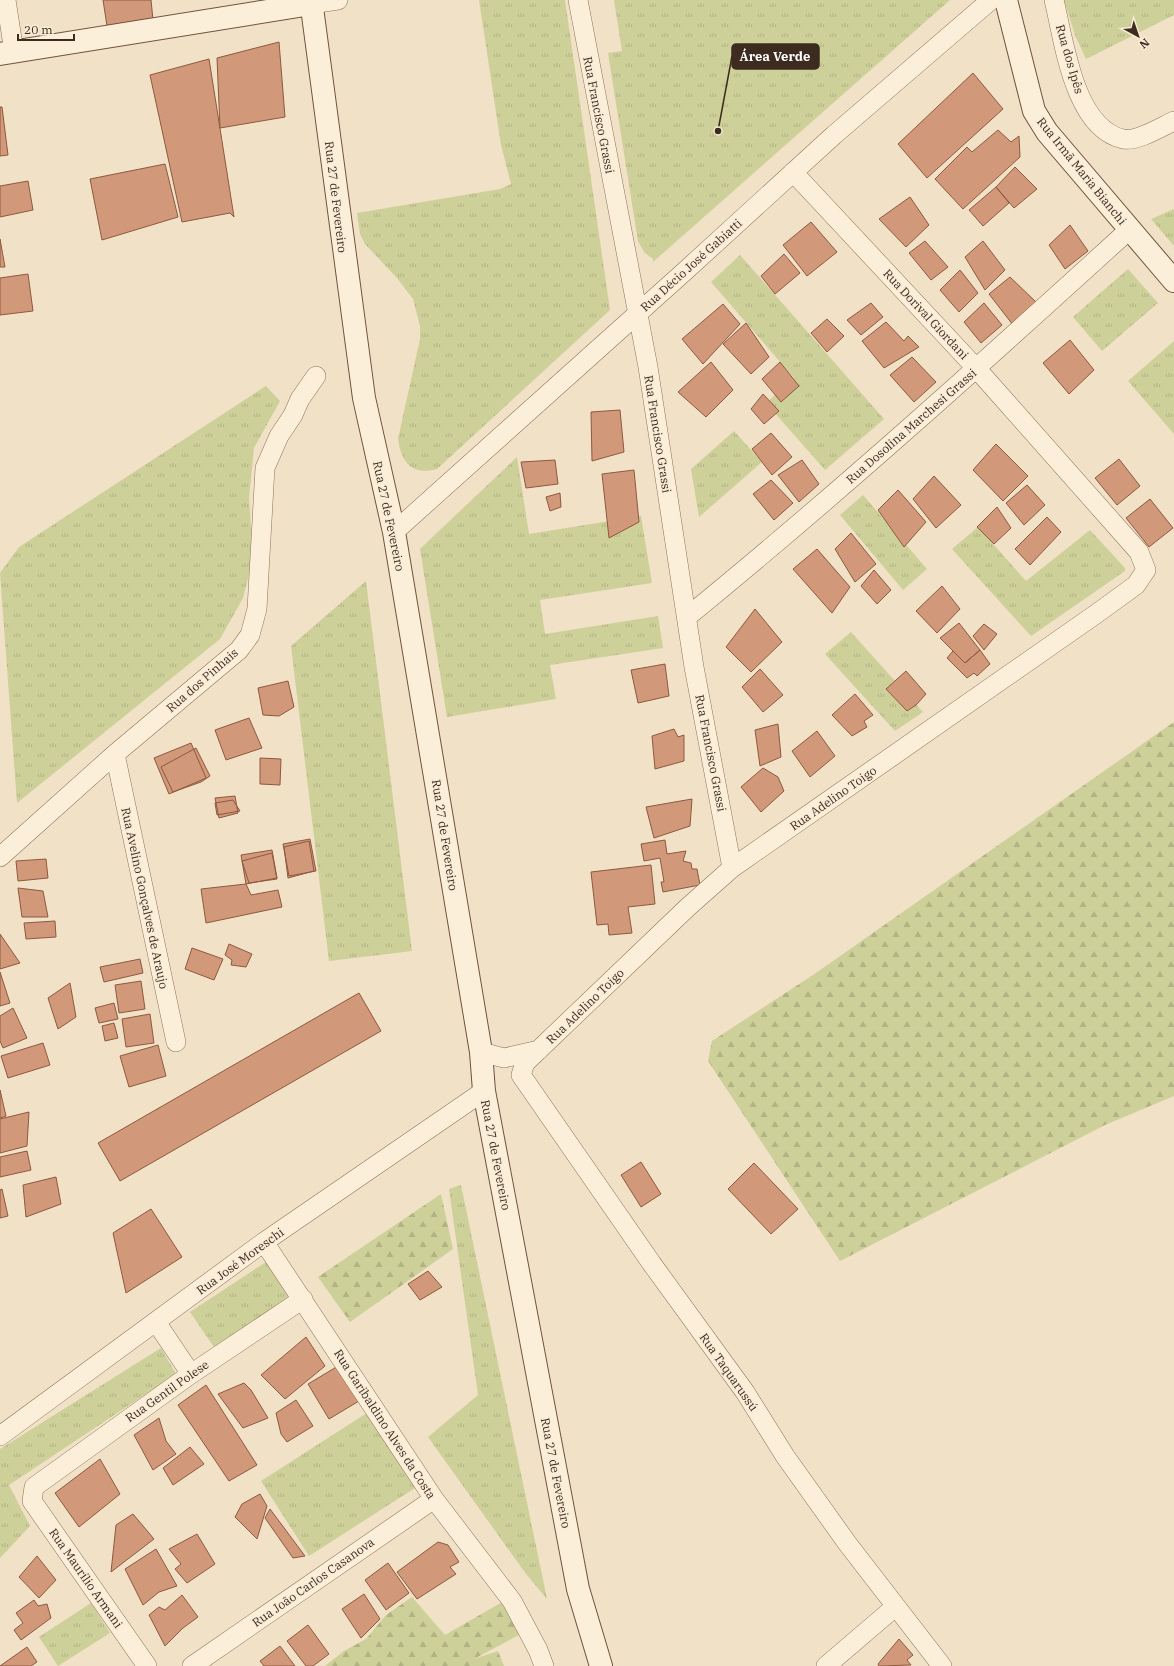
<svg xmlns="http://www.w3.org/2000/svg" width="1174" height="1666" viewBox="0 0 1174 1666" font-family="'IBM Plex Serif',serif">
	<defs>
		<pattern id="grass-tufts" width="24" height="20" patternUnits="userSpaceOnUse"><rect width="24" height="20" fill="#cdd099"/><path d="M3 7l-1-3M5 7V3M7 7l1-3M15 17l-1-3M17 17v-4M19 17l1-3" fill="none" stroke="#b1b383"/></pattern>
		<pattern id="forest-firs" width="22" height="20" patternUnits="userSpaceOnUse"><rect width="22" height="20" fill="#cdd099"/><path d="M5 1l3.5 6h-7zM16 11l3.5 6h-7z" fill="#b1b383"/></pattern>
	</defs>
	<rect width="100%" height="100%" fill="#f1e1c6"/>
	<path fill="url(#grass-tufts)" d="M 479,0 L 565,0 L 610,310 L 437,469 C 412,476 401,462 398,439 L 420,339 L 420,326 L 413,299 L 397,278 L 365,244 L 360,234 L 357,213 L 500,189 L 511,184 L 501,145 Z
		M 614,0 L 950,0 L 653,262 L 653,259 L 644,252 L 638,241 L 608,53 L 622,51 Z
		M 1064,0 L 1174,0 L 1174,15 L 1086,59 L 1075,35 Z
		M 1174,209 L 1174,246 L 1151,219 Z
		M 740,255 L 884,419 L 825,470 L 766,403 L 794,378 L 711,282 Z
		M 1128,269 L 1158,303 L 1102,351 L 1073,317 Z
		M 1174,341 L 1174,434 L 1128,381 Z
		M 266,386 L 280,401 L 254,448 L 249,497 L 253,558 L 243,598 L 220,639 L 17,803 L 0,573 L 19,547 Z
		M 734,431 L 762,462 L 699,517 L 691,469 Z
		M 517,457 L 529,534 L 641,516 L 652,583 L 540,600 L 545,634 L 658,616 L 663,648 L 550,665 L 556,699 L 447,717 L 420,549 Z
		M 863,495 L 927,569 L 903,590 L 840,515 Z
		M 978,527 L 1026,581 L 1090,530 L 1125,568 L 1125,571 L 1031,636 L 952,549 Z
		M 366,581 L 412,951 L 329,961 L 291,646 Z
		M 851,632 L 923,712 L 895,731 L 825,654 Z
		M 461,1185 L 547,1599 L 526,1574 L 428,1437 L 478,1395 L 449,1189 Z
		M 272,1258 L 295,1294 L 214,1347 L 190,1312 Z
		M 161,1348 L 176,1374 L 9,1485 L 30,1526 L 0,1558 L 0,1449 Z
		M 370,1411 L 418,1486 L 309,1556 L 261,1481 Z
		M 91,1603 L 110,1633 L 58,1666 L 39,1637 Z"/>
	<path fill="url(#forest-firs)" d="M 1174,722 L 1174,1096 L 1105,1125 L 840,1261 L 708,1061 L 712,1041 L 813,975 Z
		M 441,1194 L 453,1249 L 350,1322 L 318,1277 Z
		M 412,1597 L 445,1635 L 504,1601 L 519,1635 L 474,1659 L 498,1651 L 504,1666 L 325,1666 L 344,1651 L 366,1639 L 386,1615 Z"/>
	<path fill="#d1987a" stroke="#8e593f" d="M 103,0 L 151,0 L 153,20 L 107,26 Z
		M 279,42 L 285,117 L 220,128 L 217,58 Z
		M 209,59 L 234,217 L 230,213 L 182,222 L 150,75 Z
		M 973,73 L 1003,109 L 927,178 L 898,144 Z
		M 0,107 L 2,107 L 8,155 L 0,156 Z
		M 998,130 L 1011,142 L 1019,136 L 1020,157 L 963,209 L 935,179 L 967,147 L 972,152 Z
		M 165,164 L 178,217 L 102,240 L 90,179 Z
		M 1015,167 L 1037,189 L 1014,208 L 996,187 Z
		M 28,181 L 33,210 L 0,217 L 0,186 Z
		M 996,187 L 1009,203 L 983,226 L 969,210 Z
		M 910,197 L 929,225 L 906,247 L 879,219 Z
		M 811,222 L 837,252 L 807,276 L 783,245 Z
		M 1070,225 L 1088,251 L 1065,269 L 1049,245 Z
		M 0,239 L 5,267 L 0,267 Z
		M 925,241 L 948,267 L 931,280 L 909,253 Z
		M 983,241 L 1005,270 L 985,290 L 965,257 Z
		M 784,254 L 800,273 L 775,294 L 761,276 Z
		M 960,270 L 978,293 L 959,312 L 940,290 Z
		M 28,274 L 33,311 L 0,315 L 0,278 Z
		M 1010,277 L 1037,303 L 1013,325 L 989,294 Z
		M 871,303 L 883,317 L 861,335 L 847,320 Z
		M 984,303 L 1002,325 L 981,343 L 964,322 Z
		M 723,304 L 740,324 L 703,364 L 682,339 Z
		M 827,319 L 844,336 L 827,352 L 811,333 Z
		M 886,322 L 904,341 L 908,336 L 919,347 L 884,368 L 862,341 Z
		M 746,323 L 769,357 L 751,374 L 723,344 Z
		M 1070,340 L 1094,370 L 1069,394 L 1043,363 Z
		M 912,357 L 936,382 L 914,402 L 890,375 Z
		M 711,362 L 733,390 L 706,417 L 678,392 Z
		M 780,362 L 799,386 L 781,402 L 762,379 Z
		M 763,394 L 779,411 L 764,424 L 751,409 Z
		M 620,410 L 624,452 L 592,461 L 591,412 Z
		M 771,433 L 792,457 L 772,475 L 752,449 Z
		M 996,444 L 1028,476 L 1003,501 L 973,470 Z
		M 1119,459 L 1140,486 L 1117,505 L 1095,478 Z
		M 555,460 L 558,484 L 526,488 L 521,462 Z
		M 802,460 L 819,484 L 799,502 L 778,475 Z
		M 634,470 L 639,522 L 609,538 L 602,474 Z
		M 934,476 L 961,505 L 936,528 L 913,499 Z
		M 771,480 L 793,503 L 774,520 L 753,494 Z
		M 1027,485 L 1045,505 L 1024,525 L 1006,503 Z
		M 898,490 L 926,522 L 904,547 L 878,510 Z
		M 560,493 L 561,507 L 550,511 L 546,497 Z
		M 1150,499 L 1173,528 L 1149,547 L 1126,518 Z
		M 997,507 L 1011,528 L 994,544 L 977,527 Z
		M 1047,517 L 1061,532 L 1030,565 L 1015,549 Z
		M 851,533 L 876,564 L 855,582 L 835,549 Z
		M 817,549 L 850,587 L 832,613 L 793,569 Z
		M 874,570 L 891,590 L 877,604 L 861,586 Z
		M 942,586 L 960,609 L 937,633 L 916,611 Z
		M 755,609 L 782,642 L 751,672 L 726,647 Z
		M 959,623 L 980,650 L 965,663 L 940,638 Z
		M 984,624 L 997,634 L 984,650 L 973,636 Z
		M 980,650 L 990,664 L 977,676 L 974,673 L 967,678 L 947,658 L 953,651 L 965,663 Z
		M 665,664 L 669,696 L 638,703 L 631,670 Z
		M 760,669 L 783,695 L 763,712 L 742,687 Z
		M 906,671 L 926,694 L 916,705 L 907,711 L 886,689 Z
		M 288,681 L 294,707 L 279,716 L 263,715 L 258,688 Z
		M 855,694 L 873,715 L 864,721 L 867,727 L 852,736 L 832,715 Z
		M 249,718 L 262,748 L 226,760 L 215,730 Z
		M 778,724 L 781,757 L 760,766 L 755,730 Z
		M 674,729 L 678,737 L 684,735 L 684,761 L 655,769 L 652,736 Z
		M 817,731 L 835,756 L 810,777 L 792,751 Z
		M 191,743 L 206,778 L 169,794 L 154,758 Z
		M 196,748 L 210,776 L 201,782 L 173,792 L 161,767 Z
		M 260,758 L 281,759 L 280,785 L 260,784 Z
		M 763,768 L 778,777 L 784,791 L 761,812 L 741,787 Z
		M 235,796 L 238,813 L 219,818 L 215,798 Z
		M 692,799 L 690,826 L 654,838 L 646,807 Z
		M 233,800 L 240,811 L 217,815 L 215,803 Z
		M 310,839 L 316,871 L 289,876 L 283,844 Z
		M 665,840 L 667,854 L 686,851 L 683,861 L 691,863 L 692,869 L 697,869 L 700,885 L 663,892 L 661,882 L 664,882 L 660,858 L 644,861 L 641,844 Z
		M 309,841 L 314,871 L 288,878 L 284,847 Z
		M 272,850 L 277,878 L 246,884 L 241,855 Z
		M 272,853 L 277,879 L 249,883 L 242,861 Z
		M 46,859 L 48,878 L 18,881 L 16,861 Z
		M 651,865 L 655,904 L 628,907 L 632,933 L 609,935 L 608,924 L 597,925 L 591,872 Z
		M 246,884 L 251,895 L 278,890 L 282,907 L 206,923 L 201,889 Z
		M 18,888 L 43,891 L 48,917 L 22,917 Z
		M 55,921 L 56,937 L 26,939 L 24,923 Z
		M 0,934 L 20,963 L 0,969 Z
		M 229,944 L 252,954 L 246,967 L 231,965 L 232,960 L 225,955 Z
		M 192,948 L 223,959 L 214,980 L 185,969 Z
		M 140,959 L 143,973 L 104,982 L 100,967 Z
		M 0,972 L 10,1003 L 0,1006 Z
		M 141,981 L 145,1009 L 119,1013 L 115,985 Z
		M 70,983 L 76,1017 L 58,1029 L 48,998 Z
		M 359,993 L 381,1031 L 120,1181 L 98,1143 Z
		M 114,1003 L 118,1019 L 99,1023 L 95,1008 Z
		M 13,1008 L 27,1038 L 3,1048 L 0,1041 L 0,1016 Z
		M 150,1014 L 154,1043 L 126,1047 L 122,1019 Z
		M 114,1023 L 118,1038 L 105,1041 L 102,1026 Z
		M 43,1043 L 50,1065 L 8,1078 L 1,1056 Z
		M 158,1045 L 166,1076 L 129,1087 L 120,1056 Z
		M 0,1090 L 6,1116 L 0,1118 Z
		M 29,1112 L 27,1146 L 0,1153 L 0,1119 Z
		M 27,1151 L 31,1170 L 0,1177 L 0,1157 Z
		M 641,1162 L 661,1194 L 641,1207 L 621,1175 Z
		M 754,1163 L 798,1209 L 771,1234 L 728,1189 Z
		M 56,1177 L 61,1204 L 26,1217 L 23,1185 Z
		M 2,1189 L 8,1216 L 0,1218 L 0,1190 Z
		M 151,1209 L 182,1257 L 126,1293 L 113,1233 Z
		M 428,1271 L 442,1287 L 420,1300 L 408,1284 Z
		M 306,1337 L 325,1366 L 285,1399 L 261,1375 Z
		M 343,1363 L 364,1398 L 329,1419 L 308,1384 Z
		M 244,1383 L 251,1390 L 268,1418 L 243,1428 L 218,1394 Z
		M 206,1385 L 257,1465 L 229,1481 L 178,1405 Z
		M 296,1400 L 313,1426 L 287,1442 L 281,1434 L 276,1413 Z
		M 159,1418 L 166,1441 L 176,1454 L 153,1470 L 134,1435 Z
		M 190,1447 L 204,1464 L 173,1485 L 163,1468 Z
		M 100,1459 L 120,1494 L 79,1527 L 55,1493 Z
		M 260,1494 L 267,1506 L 257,1539 L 235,1517 L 242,1504 Z
		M 270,1509 L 305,1556 L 293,1558 L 265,1518 Z
		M 133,1514 L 154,1539 L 111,1572 L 116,1525 Z
		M 197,1534 L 215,1564 L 187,1583 L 175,1569 L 181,1564 L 169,1549 Z
		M 438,1542 L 448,1545 L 459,1562 L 450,1567 L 456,1574 L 417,1599 L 397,1572 Z
		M 156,1549 L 177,1586 L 159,1592 L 143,1605 L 125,1569 Z
		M 37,1556 L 56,1580 L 39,1598 L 19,1577 Z
		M 388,1563 L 409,1593 L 386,1610 L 365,1580 Z
		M 364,1594 L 380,1619 L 361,1638 L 342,1609 Z
		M 182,1595 L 198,1617 L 183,1628 L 165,1646 L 149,1615 L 159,1607 L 165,1610 Z
		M 34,1600 L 38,1606 L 47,1604 L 51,1618 L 21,1640 L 14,1630 L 23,1623 L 16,1613 Z
		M 308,1625 L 329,1654 L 313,1666 L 306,1666 L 287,1641 Z
		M 899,1639 L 913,1655 L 907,1660 L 911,1665 L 879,1666 L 878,1664 Z
		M 280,1646 L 295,1666 L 264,1666 L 260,1661 Z
		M 27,1647 L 37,1662 L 31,1666 L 0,1666 Z"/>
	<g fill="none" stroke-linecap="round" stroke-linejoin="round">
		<defs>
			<path id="street" d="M 6,0 L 14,52
				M 578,0 L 648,367 L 694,667 L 732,868
				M 1054,0 C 1064,41 1074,128 1123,139 C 1137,142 1161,127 1174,121
				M 311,4 L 338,0
				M 793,172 L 976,368 L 1139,552 L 1146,570 L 1136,585 L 1096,614 L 732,868 L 688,907 L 525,1063 L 521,1075 L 652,1264 L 745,1392 L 785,1456 L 847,1543 L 942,1666
				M 394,532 L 684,272 L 834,135 L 991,0
				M 687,617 C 839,493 985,361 1130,229
				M 115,754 L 176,1042
				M 0,857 L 115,754 L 239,650 L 250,635 L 257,609 L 265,468 L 279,436 L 293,415 L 300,399 L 316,376
				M 481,1052 L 504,1058 L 539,1050
				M 264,1242 L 434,1499 L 512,1601 L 538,1650 L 544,1666
				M 156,1322 L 191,1374
				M 0,1436 L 264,1242 L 484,1091
				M 147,1666 L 32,1501 L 34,1487 L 191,1374 L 303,1299
				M 192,1666 L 434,1499
				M 826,1666 L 895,1607"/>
			<path id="secondary" d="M 311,0 L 364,398 L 394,532 L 481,1052 L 484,1091 L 578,1589 L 601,1666
				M 1006,0 L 1034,111 L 1047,132 L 1174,281
				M 0,54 L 311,4"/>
		</defs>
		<use href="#street" stroke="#8e725a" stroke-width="20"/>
		<use href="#secondary" stroke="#70533d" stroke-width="24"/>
		<use href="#street" stroke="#fbefda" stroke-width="19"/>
		<use href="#secondary" stroke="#fbefda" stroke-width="22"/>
	</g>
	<g text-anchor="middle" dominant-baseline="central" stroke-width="3" stroke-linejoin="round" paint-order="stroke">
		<g font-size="12" fill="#3d2b1f" stroke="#f8ecd6">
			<text transform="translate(1070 59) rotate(74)">Rua dos Ipês</text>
			<text transform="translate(599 115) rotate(79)">Rua Francisco Grassi</text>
			<text transform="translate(1082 171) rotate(51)">Rua Irmã Maria Bianchi</text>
			<text transform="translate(336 197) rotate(83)">Rua 27 de Fevereiro</text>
			<text transform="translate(691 265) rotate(-42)">Rua Décio José Gabiatti</text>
			<text transform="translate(926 314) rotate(47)">Rua Dorival Giordani</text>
			<text transform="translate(911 426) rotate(-41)">Rua Dosolina Marchesi Grassi</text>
			<text transform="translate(658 434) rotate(81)">Rua Francisco Grassi</text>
			<text transform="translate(389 516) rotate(78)">Rua 27 de Fevereiro</text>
			<text transform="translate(202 680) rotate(-41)">Rua dos Pinhais</text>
			<text transform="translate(711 753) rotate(79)">Rua Francisco Grassi</text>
			<text transform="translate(833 798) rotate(-35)">Rua Adelino Toigo</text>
			<text transform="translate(445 835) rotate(81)">Rua 27 de Fevereiro</text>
			<text transform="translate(145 898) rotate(78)">Rua Avelino Gonçalves de Araujo</text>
			<text transform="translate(585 1006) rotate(-44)">Rua Adelino Toigo</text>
			<text transform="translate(496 1155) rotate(79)">Rua 27 de Fevereiro</text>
			<text transform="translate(240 1261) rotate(-36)">Rua José Moreschi</text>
			<text transform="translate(729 1372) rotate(55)">Rua Taquarussú</text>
			<text transform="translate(167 1391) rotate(-35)">Rua Gentil Polese</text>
			<text transform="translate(385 1424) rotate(57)">Rua Garibaldino Alves da Costa</text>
			<text transform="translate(556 1473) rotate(79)">Rua 27 de Fevereiro</text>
			<text transform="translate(86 1578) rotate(55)">Rua Maurílio Armani</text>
			<text transform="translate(313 1582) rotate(-35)">Rua João Carlos Casanova</text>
		</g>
	</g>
	<path fill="none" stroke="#3d2b1f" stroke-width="1.5" d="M718 131L732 56"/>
	<circle fill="#3d2b1f" stroke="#f8ecd6" stroke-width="1.5" cx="718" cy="131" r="4"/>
	<rect fill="#3d2b1f" stroke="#3d2b1f" stroke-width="1.5" x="732" y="44" width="87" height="25" rx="4"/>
	<g font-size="13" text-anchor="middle" font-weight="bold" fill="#fff">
		<text x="775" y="61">Área Verde</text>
	</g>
	<g transform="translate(1138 36) rotate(140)" stroke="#f8ecd6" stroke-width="3" paint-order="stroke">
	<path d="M0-3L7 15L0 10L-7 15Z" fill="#3d2b1f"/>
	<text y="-6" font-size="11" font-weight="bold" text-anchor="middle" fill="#3d2b1f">N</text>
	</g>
	<path d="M18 34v6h56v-6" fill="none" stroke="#3d2b1f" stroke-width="2"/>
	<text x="24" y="34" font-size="12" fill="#3d2b1f" stroke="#f8ecd6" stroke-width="3" paint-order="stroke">20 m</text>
</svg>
